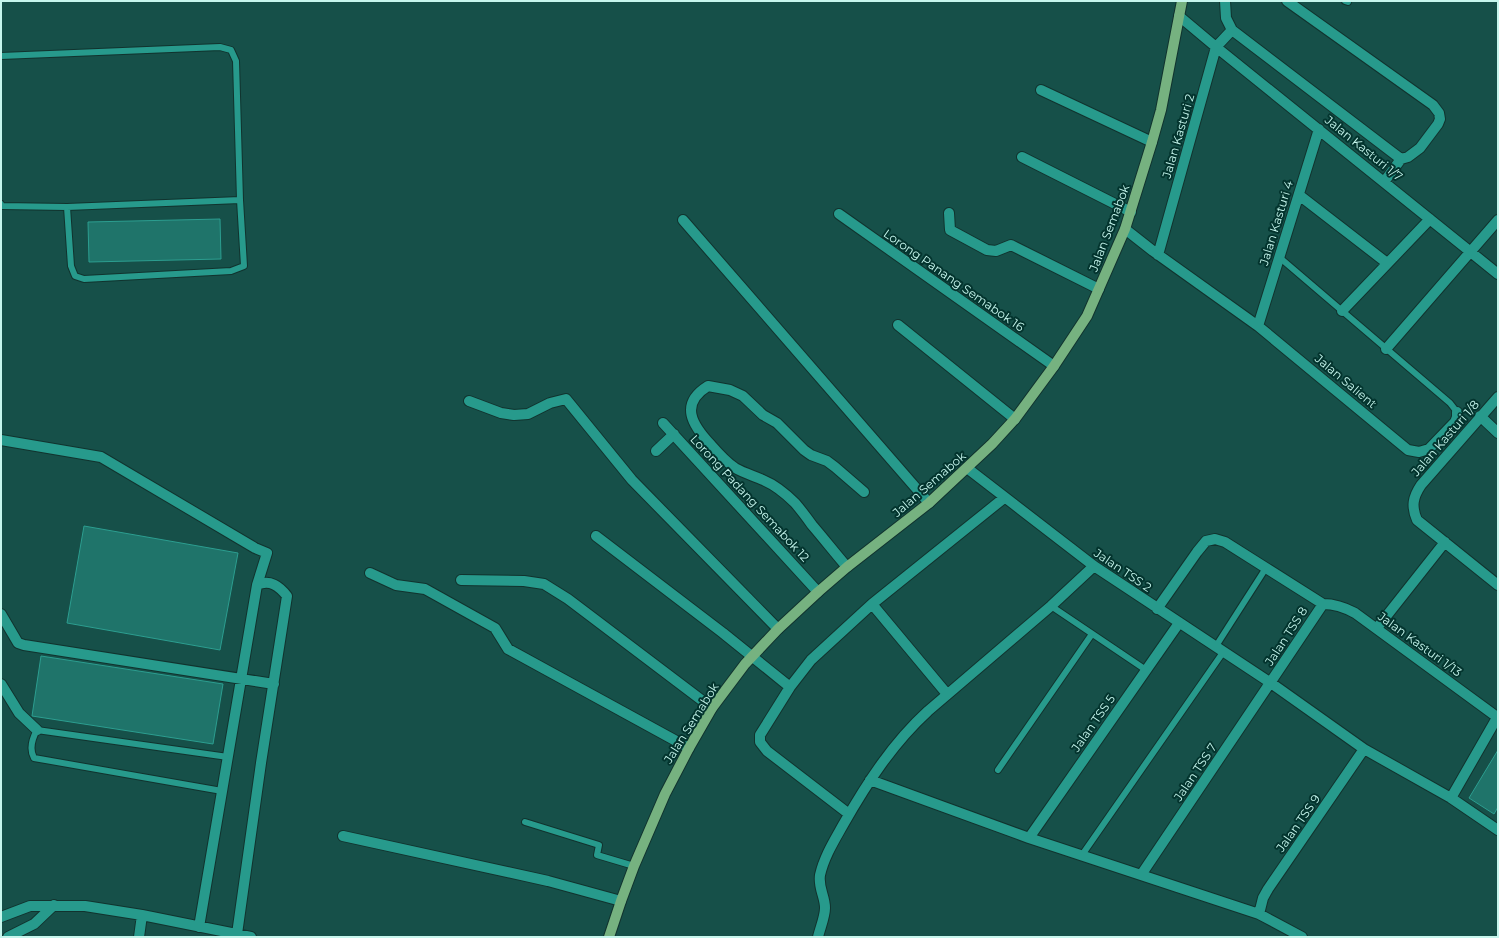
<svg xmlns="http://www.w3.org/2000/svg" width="1499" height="938" viewBox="0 0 1499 938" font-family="Montserrat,sans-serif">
	<rect width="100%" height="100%" fill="#165049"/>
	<path fill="#1f746a" stroke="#2c9e90" d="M 220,219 L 221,259 L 89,262 L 88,222 Z
		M 84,526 L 238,553 L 220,650 L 67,623 Z
		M 41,656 L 223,684 L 213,744 L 32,716 Z
		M 1498,750 L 1498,807 L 1494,814 L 1469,798 Z"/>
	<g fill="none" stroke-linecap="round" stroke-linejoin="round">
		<defs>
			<path id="lane" d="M 1345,1 L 1348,2
				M 1,56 L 220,47 L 231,50 L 236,61 L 240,200 L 244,266 L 231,271 L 84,279 L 75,276 L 71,266 L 67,207 L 240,200
				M 1,204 L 2,206 L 67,207
				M 1279,257 L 1450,403 L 1457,412
				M 1051,606 L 1146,670
				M 1216,646 L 1266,568
				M 998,770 L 1092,634
				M 222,791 L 34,758 C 29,749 32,739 37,730 L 228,757
				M 525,822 L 599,845 L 597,855 L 634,866
				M 1082,855 L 1224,651"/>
			<path id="street" d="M 1225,1 L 1226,18 L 1232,30 L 1401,159
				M 1287,1 L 1433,105 L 1439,113 L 1440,119 L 1438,124 L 1420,148 L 1408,157 L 1401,159 L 1384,182
				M 1179,16 L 1216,47 L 1498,274
				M 1041,90 L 1152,142
				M 1022,157 L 1131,212
				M 1299,195 L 1387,263
				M 949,213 L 950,230 L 987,250 L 996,251 L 1011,245 L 1099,289
				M 839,214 L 1054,366
				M 683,220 L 929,503
				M 1125,229 L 1153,251 L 1258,326 L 1408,450 L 1419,452 L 1429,449 L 1455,422 L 1457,417 L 1457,412
				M 1158,255 L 1216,47 L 1232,30
				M 1342,311 L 1430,219
				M 898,325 L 1015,419
				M 1258,326 L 1319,129
				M 1386,349 L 1498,220
				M 1498,397 L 1421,485 C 1413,497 1411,506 1417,520 L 1498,585
				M 469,401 L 501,413 L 514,415 L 528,414 L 550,403 L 566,399 L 632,480 L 778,629
				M 1480,416 L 1498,433
				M 663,423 L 818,592
				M 1,440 L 101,457 L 255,548 L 267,553 L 257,585 L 199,927
				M 656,451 L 674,434
				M 967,468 L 1094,566 L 1271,683 L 1364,749 L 1451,798 L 1498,716
				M 596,536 L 723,633 L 790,687
				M 847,567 C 835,553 824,539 812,525 C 807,518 801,510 795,503 C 786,494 775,485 763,480 C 754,476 744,473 735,468 C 726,462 718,453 711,445 C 692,425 679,404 708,386 L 730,390 L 743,396 L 763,415 L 777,423 L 804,450 L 811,455 L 827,461 L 835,467 L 864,492
				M 370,573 L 396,585 L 425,589 L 495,628 L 508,649 L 689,748
				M 461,580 L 524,581 L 544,584 L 568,599 L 712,708
				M 872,604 L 947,694
				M 1323,604 C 1335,604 1344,607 1355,613 L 1497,717
				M 1157,609 L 1197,552 L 1206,541 L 1215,539 L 1225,542 L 1323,604
				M 1,614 L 18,643 L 24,645 L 274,684
				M 1377,628 L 1445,542
				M 1,684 L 19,713 L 37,730
				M 870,780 L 1029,838 L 1259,914 L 1302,937
				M 1451,798 L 1498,830
				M 849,814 L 767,751 L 760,742 L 760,735 L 790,687 L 811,660 L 872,604 L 1004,498
				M 343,836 L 548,881 L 621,901
				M 1029,838 L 1179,623
				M 1141,875 L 1323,604
				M 1259,914 L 1263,898 L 1268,889 L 1364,749
				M 1,917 L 30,906 L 85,906 L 142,915 L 251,937
				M 237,934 L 261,763 L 287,596 C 279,586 270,579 257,585
				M 8,937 L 34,924 L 54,905
				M 139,937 L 142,915
				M 818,937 C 820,928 825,917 825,908 C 825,896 818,888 820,875 C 824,857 834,841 843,825 C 867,783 892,744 928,711 L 1051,606 L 1094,566"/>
			<path id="primary" d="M 609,937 L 621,901 L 634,866 L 665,794 L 689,748 L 712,708 L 745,664 L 778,629 L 818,592 L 847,567 L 929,503 L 992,444 L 1015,419 L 1054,366 L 1087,316 L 1125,229 L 1152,142 L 1161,110 L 1182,1"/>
		</defs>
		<use href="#lane" stroke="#11332e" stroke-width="8"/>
		<use href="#street" stroke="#11332e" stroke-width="12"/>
		<use href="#primary" stroke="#11332e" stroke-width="12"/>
		<use href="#lane" stroke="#279a8c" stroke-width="6"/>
		<use href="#street" stroke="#279a8c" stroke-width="10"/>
		<use href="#primary" stroke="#76b280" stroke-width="10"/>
	</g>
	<g text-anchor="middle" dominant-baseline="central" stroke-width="4" stroke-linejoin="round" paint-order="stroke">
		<g font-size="12" fill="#c6f6ed" stroke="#03342e">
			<text transform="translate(1178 136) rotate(-74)">Jalan Kasturi 2</text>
			<text transform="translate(1364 148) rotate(39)">Jalan Kasturi 1/7</text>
			<text transform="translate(1276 223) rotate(-73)">Jalan Kasturi 4</text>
			<text transform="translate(1109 228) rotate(-69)">Jalan Semabok</text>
			<text transform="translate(954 280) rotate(35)">Lorong Panang Semabok 16</text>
			<text transform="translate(1346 381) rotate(40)">Jalan Salient</text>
			<text transform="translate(1445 438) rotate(-49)">Jalan Kasturi 1/8</text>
			<text transform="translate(929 484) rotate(-41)">Jalan Semabok</text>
			<text transform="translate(750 498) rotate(47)">Lorong Padang Semabok 12</text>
			<text transform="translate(1123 570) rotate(34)">Jalan TSS 2</text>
			<text transform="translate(1286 636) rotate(-57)">Jalan TSS 8</text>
			<text transform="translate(1420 644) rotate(36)">Jalan Kasturi 1/13</text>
			<text transform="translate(691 723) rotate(-58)">Jalan Semabok</text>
			<text transform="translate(1093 723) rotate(-55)">Jalan TSS 5</text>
			<text transform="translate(1195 772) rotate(-56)">Jalan TSS 7</text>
			<text transform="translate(1298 823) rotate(-55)">Jalan TSS 9</text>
		</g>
	</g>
	<rect width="1499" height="938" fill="none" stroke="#c6f6ed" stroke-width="4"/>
</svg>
